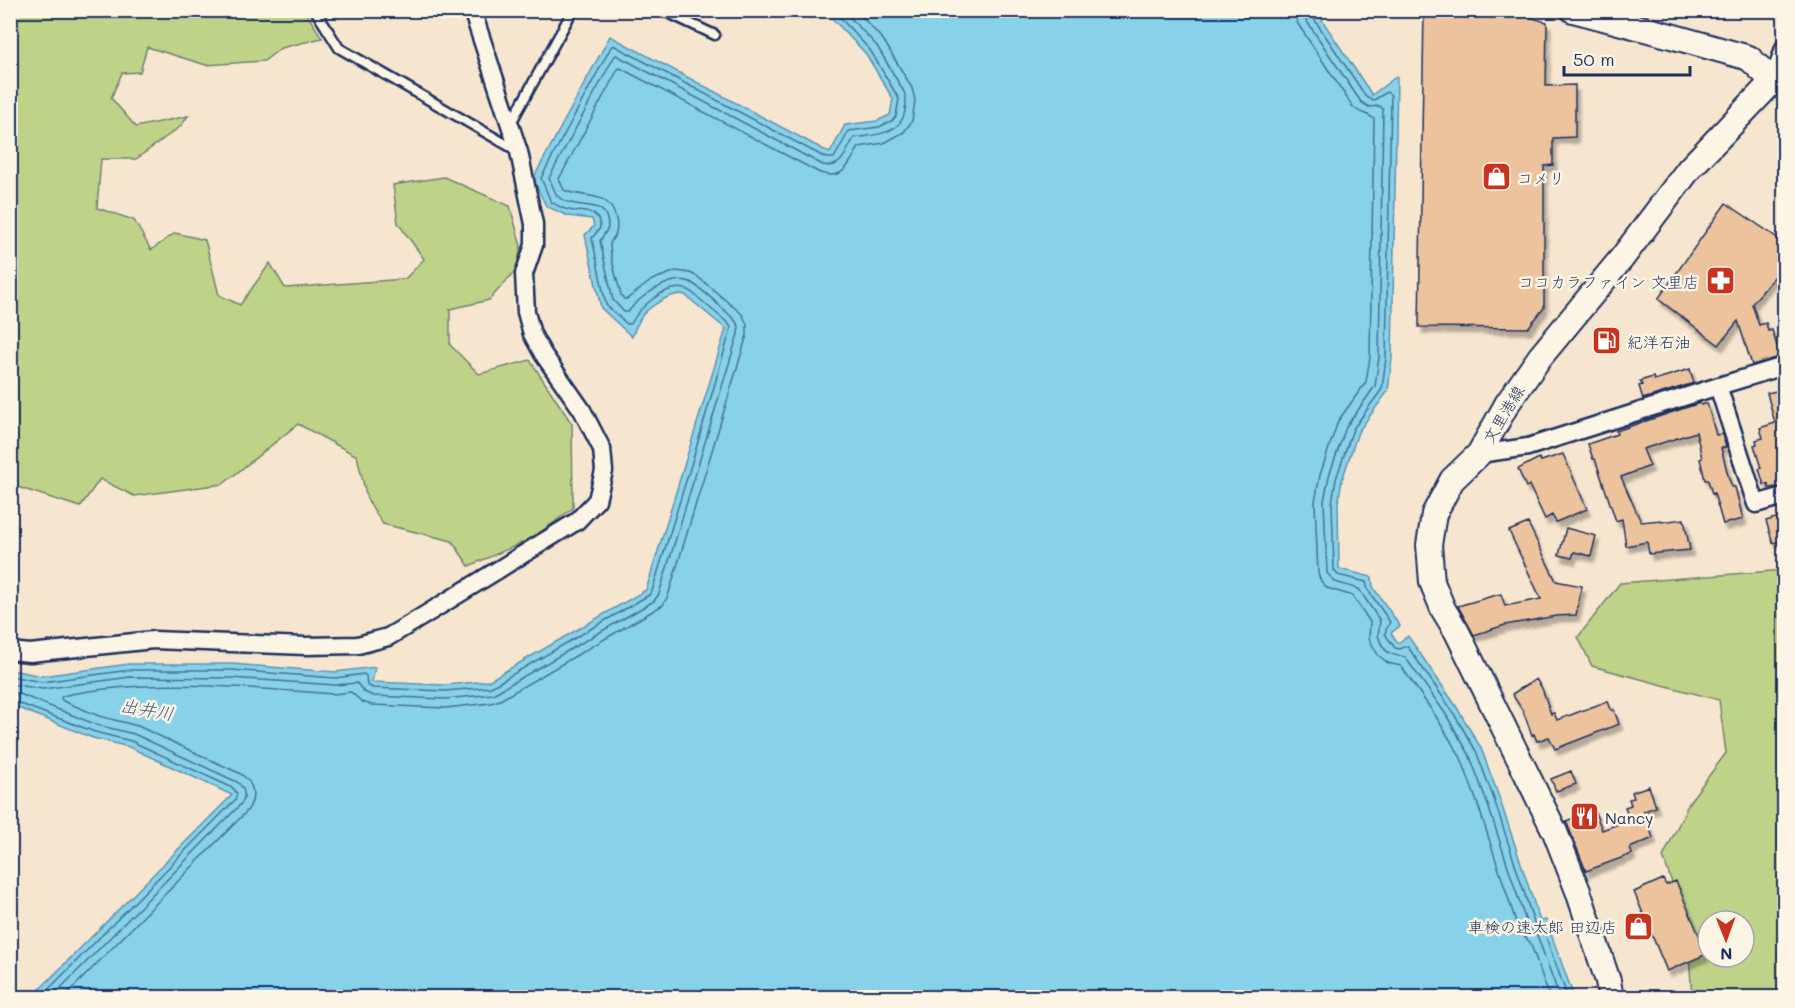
<svg xmlns="http://www.w3.org/2000/svg" width="1795" height="1008" viewBox="0 0 1795 1008" font-family="Mali,'Klee One',sans-serif">
	<defs>
		<filter id="shadow"><feDropShadow dx="3.5" dy="6" stdDeviation="1.5" flood-color="#0004"/></filter>
	</defs>
	<rect width="100%" height="100%" fill="#f7e6cf"/>
	<filter id="ink" filterUnits="userSpaceOnUse"><feTurbulence type="fractalNoise" baseFrequency=".0167" numOctaves="2"/><feDisplacementMap in="SourceGraphic" scale="12" xChannelSelector="R" yChannelSelector="G"/><feConvolveMatrix kernelMatrix="1 2 1 2 8 2 1 2 1" color-interpolation-filters="sRGB"/></filter>
	<g filter="url(#ink)">
		<path fill="#bfd388" stroke="#6d8173" stroke-width="1.5" fill-rule="evenodd" d="M 11,10 L 305,11 L 322,38 L 281,48 L 264,61 L 206,65 L 147,47 L 140,72 L 122,73 L 111,98 L 136,127 L 188,116 L 181,126 L 136,159 L 101,159 L 97,208 L 134,220 L 151,250 L 175,233 L 205,240 L 219,295 L 240,305 L 270,263 L 285,288 L 405,279 L 424,259 L 398,223 L 393,185 L 444,177 L 510,206 L 521,246 L 517,269 L 489,300 L 450,309 L 450,345 L 479,374 L 530,360 L 572,424 L 573,508 L 533,538 L 469,566 L 452,541 L 383,524 L 367,499 L 357,456 L 298,424 L 223,484 L 134,496 L 100,479 L 80,507 L 11,485 Z
			M 1784,570 L 1784,997 L 1692,997 L 1687,925 L 1663,857 L 1690,801 L 1726,753 L 1719,700 L 1592,666 L 1578,637 L 1620,583 ZM 1708,921 L 1744,921 L 1744,957 L 1708,957 Z"/>
		<path fill="#87d2e8" stroke="#5c91b1" stroke-width="1.5" d="M 825,11 L 1316,11 L 1372,95 L 1397,76 L 1392,358 L 1388,391 L 1358,432 L 1342,480 L 1338,503 L 1339,569 L 1372,577 L 1373,587 L 1400,626 L 1391,633 L 1398,643 L 1408,636 L 1456,706 L 1481,748 L 1499,797 L 1540,921 L 1546,920 L 1574,997 L 32,997 L 232,795 L 129,747 L 93,738 L 11,705 L 11,670 L 42,676 L 129,664 L 232,664 L 335,672 L 375,667 L 372,682 L 445,685 L 488,681 L 646,590 L 726,329 L 685,295 C 672,291 646,308 640,319 C 637,324 634,331 632,337 L 601,308 L 585,235 L 594,226 L 592,219 L 568,216 L 546,206 L 533,179 L 610,36 L 830,153 L 845,125 L 877,121 L 890,115 L 893,99 L 866,54 Z"/>
		<g fill="none" stroke-linecap="round" stroke-linejoin="round">
			<path stroke="#467095" stroke-width="1.5" d="M 1294,10 L 1298,24 L 1353,107 C 1360,114 1370,114 1374,119 L 1370,357 L 1366,382 L 1338,421 L 1320,475 L 1315,502 L 1318,574 L 1321,581 L 1327,588 L 1353,596 L 1370,622 L 1369,639 L 1378,655 L 1388,663 L 1401,666 L 1437,718 L 1461,758 L 1478,805 L 1518,928 L 1522,935 L 1530,942 L 1550,998
				M 1304,10 L 1306,20 L 1361,102 L 1369,107 L 1380,106 L 1383,109 L 1379,357 L 1375,386 L 1346,427 L 1329,476 L 1324,501 L 1327,573 L 1335,582 L 1359,589 L 1380,621 L 1378,635 C 1383,652 1389,655 1405,657 L 1445,713 L 1469,754 L 1487,802 L 1527,925 L 1530,930 L 1537,935 L 1560,998
				M 1311,10 L 1312,16 L 1367,98 L 1374,100 L 1387,92 L 1391,95 L 1386,358 L 1382,389 L 1353,429 L 1336,479 L 1332,503 L 1334,570 L 1338,575 L 1366,582 L 1368,590 L 1390,622 L 1386,630 L 1385,634 L 1395,648 L 1400,649 L 1405,646 L 1408,647 L 1451,709 L 1476,751 L 1494,799 L 1534,923 L 1543,929 L 1568,998
				M 10,676 L 42,682 L 130,670 L 232,670 L 335,678 L 364,674 L 366,676 L 367,685 L 373,688 L 445,691 L 491,687 L 649,595 L 652,591 L 695,452 L 731,328 L 729,324 L 689,290 C 667,282 640,306 631,324 L 627,324 L 606,305 L 592,238 L 600,228 C 599,207 584,214 569,210 C 563,209 557,205 551,202 L 541,178 L 611,47 L 613,45 L 826,158 L 834,158 L 849,131 L 879,127 L 893,120 L 896,116 L 899,99 L 870,50 L 833,10
				M 10,684 L 43,689 L 130,677 L 231,678 L 335,685 L 357,683 L 364,692 L 373,696 L 445,699 L 493,694 L 654,601 L 659,594 L 738,334 L 739,326 L 734,319 C 723,309 702,288 690,282 C 671,274 639,297 628,312 L 624,312 L 613,300 L 600,241 L 608,228 C 608,201 589,208 571,203 C 566,202 561,199 557,196 L 549,178 L 614,57 L 616,55 L 823,165 C 842,170 846,151 854,138 C 873,135 901,135 905,111 C 906,104 907,99 904,92 L 877,46 L 843,10
				M 10,692 L 17,693 L 97,725 L 134,734 L 237,782 C 245,788 247,797 240,805 L 51,998
				M 10,700 L 95,732 L 131,741 L 233,788 L 237,794 L 235,800 L 40,998
				M 63,998 L 247,811 C 257,797 254,783 241,774 L 138,726 L 99,716 L 63,701 L 61,699 L 62,696 C 151,677 244,688 334,694 L 351,692 L 362,702 L 372,705 L 445,708 L 491,703 L 500,700 L 663,605 L 668,596 L 747,335 L 747,324 L 742,314 L 698,277 L 690,273 L 676,271 L 652,280 L 627,299 L 624,299 L 621,295 C 618,282 610,259 610,245 C 610,241 614,238 616,233 C 619,222 614,207 604,200 C 593,194 576,196 564,190 L 559,179 L 618,69 L 620,68 L 820,173 C 844,181 849,164 859,147 L 884,143 L 904,132 L 912,121 L 915,100 L 912,88 L 884,41 L 856,10"/>
		</g>
		<path fill="#ecc39c" stroke="#1b2f5e" stroke-width="1.5" filter="url(#shadow)" d="M 1424,10 L 1502,10 L 1547,22 L 1546,86 L 1575,85 L 1575,137 L 1553,138 L 1553,165 L 1544,166 L 1544,308 L 1528,328 L 1419,327 Z
			M 1726,203 L 1785,243 L 1785,264 L 1752,304 L 1759,325 L 1766,323 L 1768,331 L 1772,330 L 1777,346 L 1780,345 L 1783,356 L 1752,365 L 1738,321 L 1719,345 L 1658,299 Z
			M 1690,369 L 1694,383 L 1643,399 L 1639,386 L 1642,385 L 1640,381 L 1653,377 L 1654,380 Z
			M 1781,390 L 1785,405 L 1785,486 L 1769,488 L 1768,484 L 1764,485 L 1759,469 L 1761,468 L 1754,445 L 1757,444 L 1756,440 L 1763,438 L 1760,428 L 1775,423 L 1767,393 Z
			M 1700,403 L 1701,405 L 1707,403 L 1716,435 L 1722,434 L 1726,447 L 1721,448 L 1729,479 L 1732,487 L 1735,487 L 1743,519 L 1723,524 L 1714,493 L 1712,494 L 1708,480 L 1705,480 L 1700,459 L 1702,458 L 1696,432 L 1643,449 L 1650,466 L 1621,477 L 1641,522 L 1661,520 L 1661,522 L 1684,519 L 1690,550 L 1649,554 L 1647,542 L 1626,546 L 1622,519 L 1616,521 L 1595,459 L 1593,459 L 1588,444 L 1617,434 L 1616,431 Z
			M 1563,454 L 1587,509 L 1556,522 L 1552,515 L 1545,519 L 1529,485 L 1526,487 L 1518,469 L 1539,458 L 1541,461 Z
			M 1785,515 L 1785,540 L 1773,543 L 1766,521 Z
			M 1528,523 L 1556,581 L 1582,586 L 1576,615 L 1556,616 L 1505,625 L 1474,635 L 1458,606 L 1496,595 L 1501,594 L 1505,606 L 1541,599 L 1509,531 Z
			M 1566,528 L 1596,536 L 1591,556 L 1574,552 L 1572,558 L 1559,555 Z
			M 1536,679 L 1542,688 L 1551,714 L 1554,713 L 1557,720 L 1608,701 L 1611,710 L 1614,710 L 1619,724 L 1555,749 L 1549,737 L 1537,741 L 1534,734 L 1532,735 L 1523,711 L 1512,694 Z
			M 1571,771 L 1576,784 L 1556,791 L 1551,779 Z
			M 1649,786 L 1656,807 L 1644,811 L 1653,838 L 1630,848 L 1632,854 L 1586,871 L 1566,821 L 1590,812 L 1591,813 L 1595,812 L 1602,830 L 1629,820 L 1625,807 L 1631,805 L 1629,799 L 1634,798 L 1632,792 Z
			M 1663,879 L 1666,885 L 1676,881 L 1707,954 L 1667,971 L 1634,892 Z"/>
		<g fill="none" stroke-linecap="round" stroke-linejoin="round">
			<defs>
				<path id="service" d="M 315,10 L 339,48 L 516,150
					M 662,10 L 715,35
					M 511,123 L 573,10"/>
				<path id="minor" d="M 1773,81 L 1784,48
					M 1718,386 L 1756,504 L 1784,496
					M 1479,454 L 1528,447 L 1709,389 L 1784,366
					M 10,651 L 30,653 L 153,640 L 306,646 L 358,645 L 388,637 L 415,621 L 577,521 L 597,500 L 604,471 L 602,449 L 582,410 L 543,354 L 532,334 L 526,312 L 524,274 L 534,245 L 534,224 L 519,152 L 472,10"/>
				<path id="secondary" d="M 1573,10 L 1671,36 L 1749,58 L 1773,81
					M 1611,998 L 1608,981 L 1578,891 L 1555,832 L 1457,632 L 1443,609 L 1432,582 L 1429,545 L 1434,514 L 1452,480 L 1479,454 L 1507,404 L 1540,357 L 1622,258 L 1689,169 L 1773,81"/>
			</defs>
			<use href="#service" stroke="#1b2f5e" stroke-width="13"/>
			<use href="#minor" stroke="#1b2f5e" stroke-width="21"/>
			<use href="#secondary" stroke="#1b2f5e" stroke-width="28"/>
			<use href="#service" stroke="#fcf5e5" stroke-width="8"/>
			<use href="#minor" stroke="#fcf5e5" stroke-width="16"/>
			<use href="#secondary" stroke="#fcf5e5" stroke-width="24"/>
		</g>
	</g>
	<defs>
		<symbol id="shop-square" viewBox="-11 -11 22 22"><rect x="-9" y="-9" width="18" height="18" rx="4" fill="#c8321e" stroke="#fcf5e5"/><path d="M-5-2.5h2.3a2.7 3.5 0 0 1 5.4 0H5L5.5 6h-11ZM-1.5-2.5h3a1.5 2.3 0 0 0-3 0Z" fill="#fff"/></symbol>
		<symbol id="pharmacy-square" viewBox="-11 -11 22 22"><rect x="-9" y="-9" width="18" height="18" rx="4" fill="#c8321e" stroke="#fcf5e5"/><path d="M-2-6h4v4h4v4h-4v4h-4v-4h-4v-4h4Z" fill="#fff"/></symbol>
		<symbol id="fuel-square" viewBox="-11 -11 22 22"><rect x="-9" y="-9" width="18" height="18" rx="4" fill="#c8321e" stroke="#fcf5e5"/><path d="M-5.5-6h7V0h2V4h1.3V-2.5L3-4.5l.8-.8L6-3V5H2.5V1h-1V6h-7ZM-4.2-4.7v3.2H.2V-4.7Z" fill="#fff"/></symbol>
		<symbol id="restaurant-square" viewBox="-11 -11 22 22"><rect x="-9" y="-9" width="18" height="18" rx="4" fill="#c8321e" stroke="#fcf5e5"/><path d="M-5-6h1v4h1v-4h1v4h1v-4h1v5L-1.5 .5V6h-2V.5L-5-1ZM5-6V6H3V1.5H1.5Q1.5-4 5-6Z" fill="#fff"/></symbol>
	</defs>
	<g fill-rule="evenodd">
		<use href="#shop-square" x="1480" y="160" width="33" height="33"/>
		<use href="#pharmacy-square" x="1704" y="264" width="33" height="33"/>
		<use href="#fuel-square" x="1590" y="324" width="33" height="33"/>
		<use href="#restaurant-square" x="1568" y="800" width="33" height="33"/>
		<use href="#shop-square" x="1622" y="910" width="33" height="33"/>
	</g>
	<g text-anchor="middle" dominant-baseline="central" stroke-width="5" stroke-linejoin="round" paint-order="stroke">
		<g font-size="16" fill="#1b2f5e" stroke="#fcf5e5" text-anchor="start">
			<text x="1517" y="177">コメリ</text>
			<text x="1699" y="281" text-anchor="end">ココカラファイン 文里店</text>
			<text x="1627" y="341">紀洋石油</text>
			<text x="1605" y="817">Nancy</text>
			<text x="1617" y="926" text-anchor="end">車検の速太郎 田辺店</text>
		</g>
		<g font-size="16" fill="#1b2f5e" stroke="#fcf5e5">
			<text transform="translate(1503 414) rotate(-59)">文里港線</text>
		</g>
		<g font-size="18" font-style="italic" fill="#365880" stroke="#fcf5e5">
			<text transform="translate(147 709) rotate(10)">出井川</text>
		</g>
	</g>
	<rect width="1795" height="1008" fill="none" stroke="#fcf5e5" stroke-width="36"/>
	<rect x="18" y="18" width="1759" height="972" fill="none" stroke="#1b2f5e" stroke-width="2" filter="url(#ink)"/>
	<g transform="translate(1726 939) rotate(179)"><circle r="28" fill="#fcf5e5" stroke="#a2a6af" stroke-width="1.5"/>
	<path d="M0-4.5L10 22L0 15L-10 22Z" fill="#c8321e"/>
	<text y="-9" font-size="16" font-weight="bold" text-anchor="middle" fill="#1b2f5e">N</text>
	</g>
	<path d="M1564 66v9h126v-9" fill="none" stroke="#1b2f5e" stroke-width="3"/>
	<text x="1573" y="66" font-size="18" fill="#1b2f5e" stroke="#fcf5e5" stroke-width="4.5" paint-order="stroke">50 m</text>
</svg>
